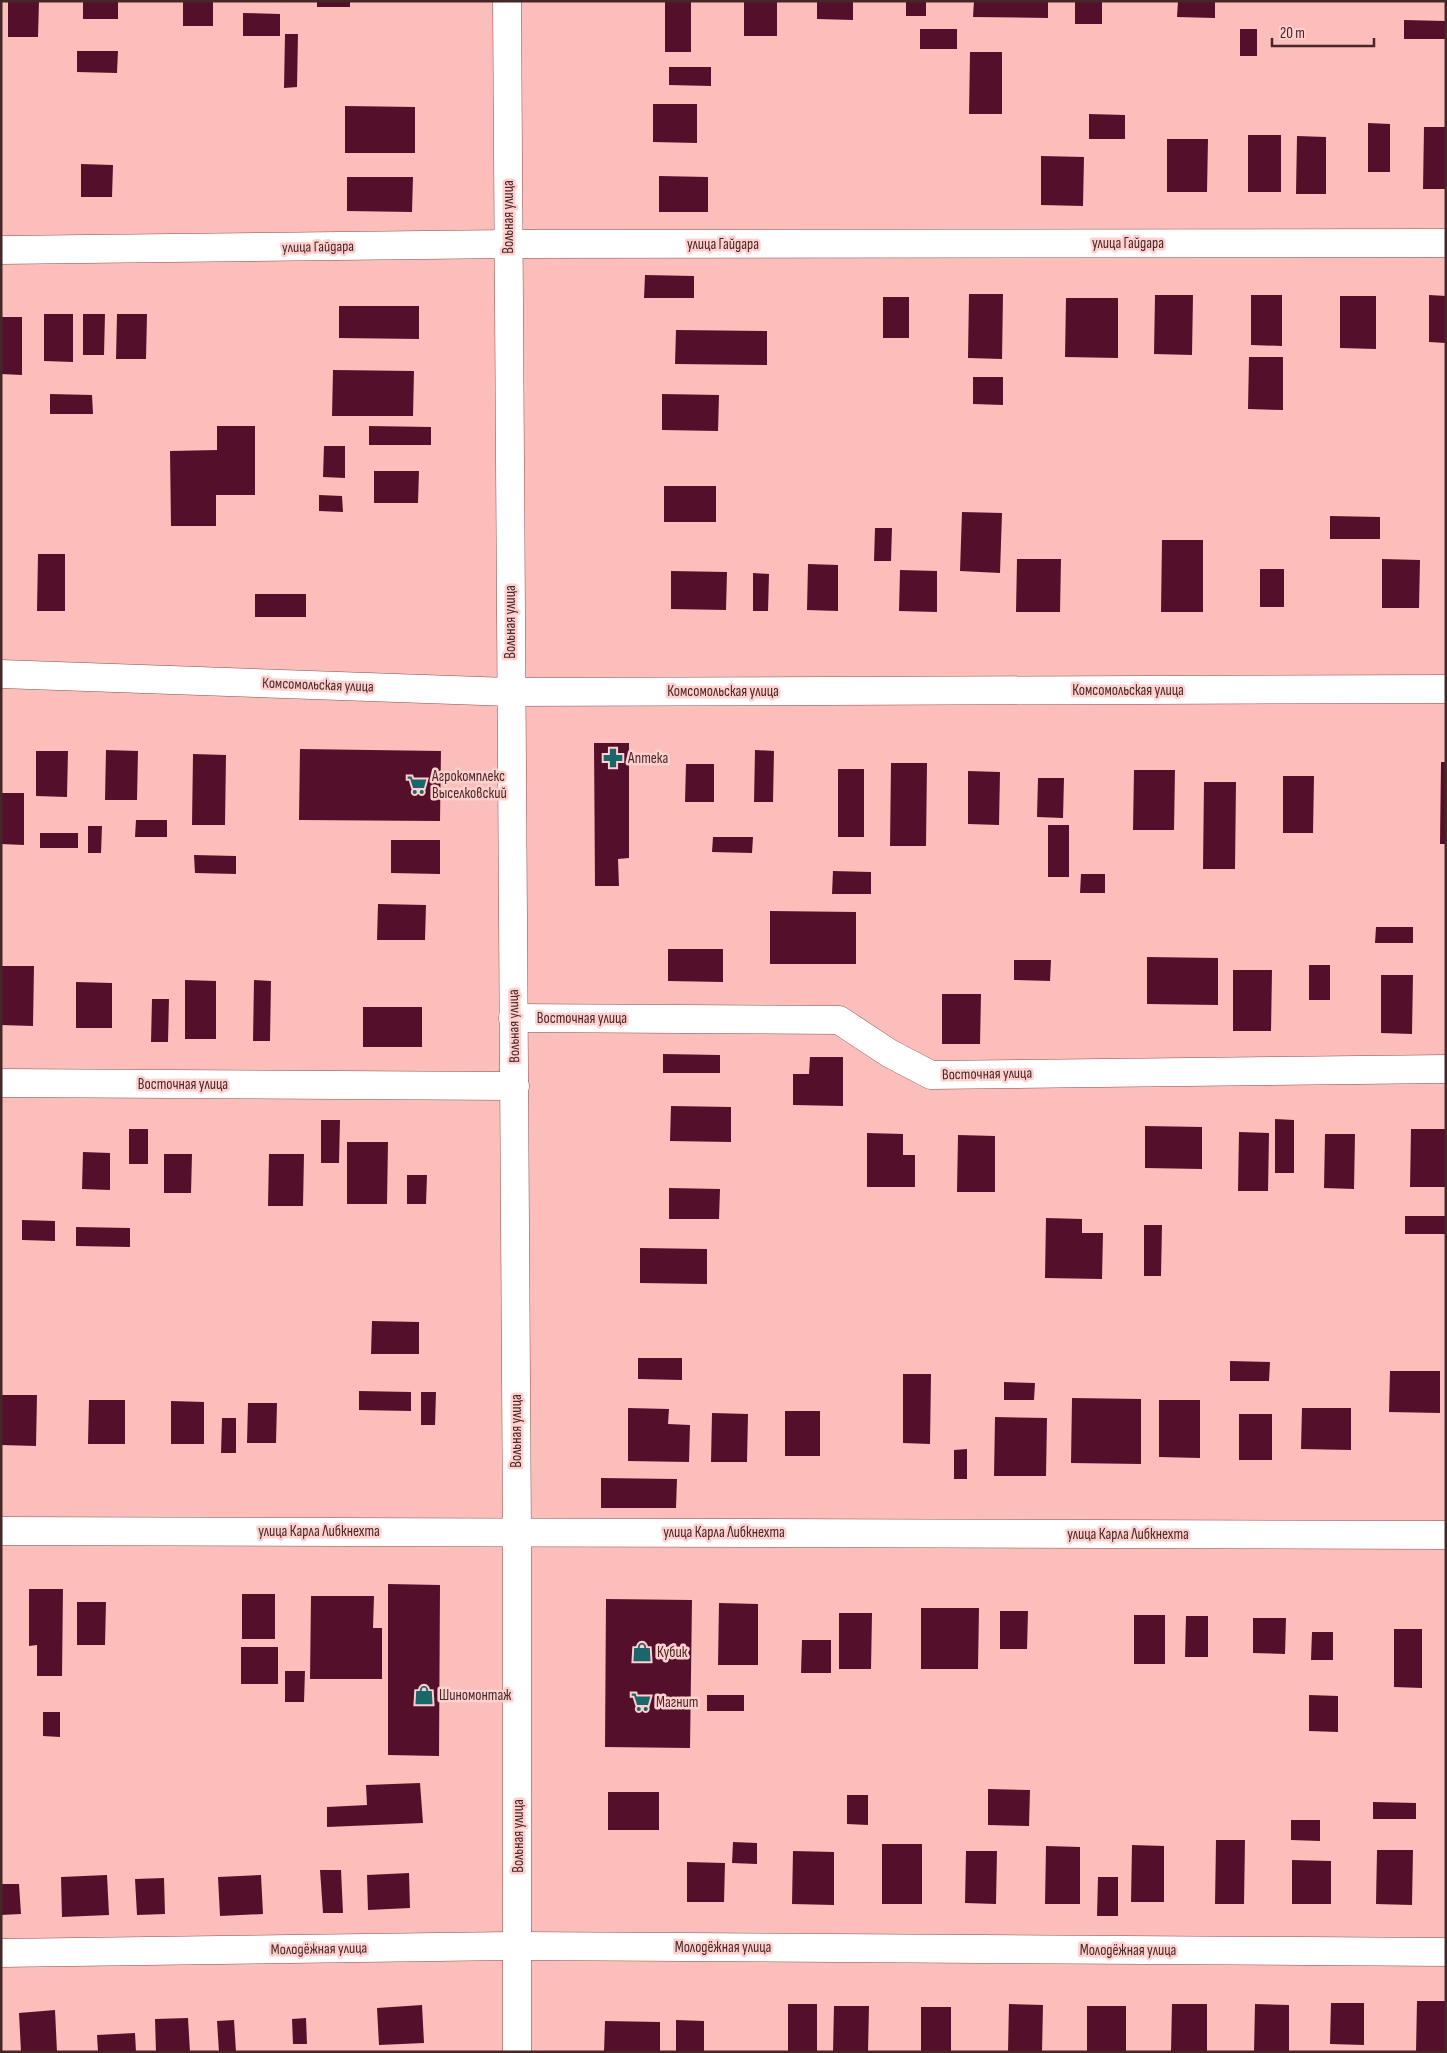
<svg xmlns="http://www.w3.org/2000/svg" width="1447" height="2053" viewBox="0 0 1447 2053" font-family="'Sofia Sans Condensed',sans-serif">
	<rect width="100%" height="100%" fill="#fcbebb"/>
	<path fill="#54102b" d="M 8,1 L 39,1 L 38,37 L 8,37 Z
		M 83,1 L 118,1 L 118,19 L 83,19 Z
		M 183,1 L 213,1 L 213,26 L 183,26 Z
		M 317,1 L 350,1 L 350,7 L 317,7 Z
		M 665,1 L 691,1 L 691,52 L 665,52 Z
		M 744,1 L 777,1 L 777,36 L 744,36 Z
		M 817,1 L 853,1 L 853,20 L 817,19 Z
		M 906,1 L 926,1 L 926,16 L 906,16 Z
		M 974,1 L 1048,1 L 1048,18 L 973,17 Z
		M 1075,1 L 1102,1 L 1102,24 L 1075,24 Z
		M 1178,1 L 1215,1 L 1215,18 L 1177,17 Z
		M 243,13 L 280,14 L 280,36 L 243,36 Z
		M 1404,20 L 1446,21 L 1446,39 L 1404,39 Z
		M 920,29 L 957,29 L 957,49 L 920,49 Z
		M 1240,29 L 1257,29 L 1257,56 L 1240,56 Z
		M 285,34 L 298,34 L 297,87 L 284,88 Z
		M 77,51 L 118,51 L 117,73 L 77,72 Z
		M 970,52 L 1002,52 L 1002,114 L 969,114 Z
		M 669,67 L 711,67 L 711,86 L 669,85 Z
		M 653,104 L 697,104 L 697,143 L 653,142 Z
		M 345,106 L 415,107 L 415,153 L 345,153 Z
		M 1089,114 L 1125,115 L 1125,139 L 1089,139 Z
		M 1368,123 L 1390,124 L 1390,172 L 1368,172 Z
		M 1424,127 L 1446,127 L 1446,189 L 1423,189 Z
		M 1248,135 L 1281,135 L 1281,192 L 1248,192 Z
		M 1297,136 L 1326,137 L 1326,194 L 1296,194 Z
		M 1167,139 L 1208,139 L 1207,192 L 1167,192 Z
		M 1041,156 L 1084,157 L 1083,206 L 1041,205 Z
		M 81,164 L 113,165 L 112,197 L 81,197 Z
		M 659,176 L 708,177 L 708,212 L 659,212 Z
		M 347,177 L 413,177 L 412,212 L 347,211 Z
		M 645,275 L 694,276 L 694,298 L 644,298 Z
		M 969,294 L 1003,294 L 1002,359 L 968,358 Z
		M 1155,295 L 1193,295 L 1192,355 L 1154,354 Z
		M 1251,295 L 1282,295 L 1282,346 L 1251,345 Z
		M 1429,295 L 1446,296 L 1446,343 L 1429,342 Z
		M 1340,296 L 1376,296 L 1376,349 L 1340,348 Z
		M 883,297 L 909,297 L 909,338 L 883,338 Z
		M 1066,298 L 1118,298 L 1118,358 L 1065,357 Z
		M 339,306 L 419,306 L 419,339 L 339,338 Z
		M 44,314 L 73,314 L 73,362 L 44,361 Z
		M 83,314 L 105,314 L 104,355 L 83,355 Z
		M 117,314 L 147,314 L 146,359 L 116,359 Z
		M 1,317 L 22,317 L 22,375 L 1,374 Z
		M 676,330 L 767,331 L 767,365 L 675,364 Z
		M 1249,357 L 1283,357 L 1283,410 L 1248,409 Z
		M 333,370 L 414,371 L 413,416 L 332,416 Z
		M 973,377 L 1003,377 L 1003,405 L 973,404 Z
		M 50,394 L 92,395 L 93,414 L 50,414 Z
		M 662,394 L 719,395 L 718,431 L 662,430 Z
		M 217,426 L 255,426 L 255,495 L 216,495 L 216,526 L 171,526 L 170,451 L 217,450 Z
		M 369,426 L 431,427 L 431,445 L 369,445 Z
		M 324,446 L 345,446 L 345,478 L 323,477 Z
		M 374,471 L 419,471 L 418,503 L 374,503 Z
		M 664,486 L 716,486 L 716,522 L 664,522 Z
		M 319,495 L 342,496 L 343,512 L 319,511 Z
		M 962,512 L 1002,513 L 1000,573 L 960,571 Z
		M 1330,516 L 1380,517 L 1380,539 L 1330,539 Z
		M 875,528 L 892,528 L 891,561 L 874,561 Z
		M 1162,540 L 1203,540 L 1203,612 L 1161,612 Z
		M 38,554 L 65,554 L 65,611 L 37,611 Z
		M 1017,559 L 1061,559 L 1060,612 L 1016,612 Z
		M 1382,559 L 1420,560 L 1419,608 L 1382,608 Z
		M 808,564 L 838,565 L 838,611 L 807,610 Z
		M 1260,569 L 1284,569 L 1284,607 L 1260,607 Z
		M 900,570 L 937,571 L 937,612 L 899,611 Z
		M 671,571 L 727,572 L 726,610 L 671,609 Z
		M 753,573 L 769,574 L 768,611 L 753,611 Z
		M 255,594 L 306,594 L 306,617 L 255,617 Z
		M 594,743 L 629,743 L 629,858 L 618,859 L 619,886 L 595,886 Z
		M 300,749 L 441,751 L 440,821 L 299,820 Z
		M 106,750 L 138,751 L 137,800 L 105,800 Z
		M 755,750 L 774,751 L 773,802 L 754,802 Z
		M 36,751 L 68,751 L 67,797 L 36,796 Z
		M 193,754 L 226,755 L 225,825 L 192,825 Z
		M 1441,762 L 1446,762 L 1446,844 L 1440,844 Z
		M 891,763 L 927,763 L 926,846 L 890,846 Z
		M 686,764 L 714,764 L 714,802 L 685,802 Z
		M 838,769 L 864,769 L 864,837 L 838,837 Z
		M 1134,770 L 1175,770 L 1174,830 L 1133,830 Z
		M 968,771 L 1000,772 L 999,825 L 968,824 Z
		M 1283,776 L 1314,776 L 1313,833 L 1283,833 Z
		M 1038,778 L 1064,778 L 1063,818 L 1037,817 Z
		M 1204,782 L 1236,782 L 1235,869 L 1203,869 Z
		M 1,793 L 24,793 L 24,845 L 1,844 Z
		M 136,820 L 167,820 L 167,837 L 135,837 Z
		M 1048,825 L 1069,825 L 1069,877 L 1048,877 Z
		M 88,826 L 102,826 L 101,853 L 88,853 Z
		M 40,833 L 78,833 L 78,848 L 40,848 Z
		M 713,837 L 753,837 L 752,853 L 712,852 Z
		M 391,840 L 440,840 L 440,874 L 391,873 Z
		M 194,855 L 236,856 L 236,874 L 195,873 Z
		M 833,871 L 871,872 L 871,894 L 832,894 Z
		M 1081,874 L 1105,874 L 1105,893 L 1080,893 Z
		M 378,904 L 426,905 L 425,940 L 377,940 Z
		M 770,911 L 856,912 L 856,964 L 770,964 Z
		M 1376,927 L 1413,927 L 1413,943 L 1375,943 Z
		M 668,949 L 723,949 L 723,982 L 668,981 Z
		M 1147,957 L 1218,958 L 1218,1005 L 1147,1004 Z
		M 1014,960 L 1051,960 L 1050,981 L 1014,980 Z
		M 1309,965 L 1330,965 L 1330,1000 L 1309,1000 Z
		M 1,966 L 34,966 L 33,1026 L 1,1025 Z
		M 1233,970 L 1272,970 L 1271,1031 L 1233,1031 Z
		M 1381,975 L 1413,975 L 1412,1034 L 1381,1033 Z
		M 185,980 L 216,981 L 216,1039 L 185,1039 Z
		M 254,980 L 271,981 L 270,1041 L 253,1041 Z
		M 76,982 L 112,983 L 112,1028 L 76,1028 Z
		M 942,994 L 981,994 L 980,1044 L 942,1044 Z
		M 152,999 L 169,999 L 168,1042 L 151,1042 Z
		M 363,1007 L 422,1007 L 422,1047 L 363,1047 Z
		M 663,1054 L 720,1055 L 720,1073 L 663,1073 Z
		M 810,1057 L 843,1057 L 843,1106 L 793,1105 L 793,1074 L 809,1074 Z
		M 671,1106 L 731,1107 L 731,1142 L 670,1141 Z
		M 1275,1119 L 1294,1120 L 1294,1173 L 1275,1173 Z
		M 321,1120 L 340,1120 L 339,1163 L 321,1163 Z
		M 1145,1126 L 1202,1127 L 1202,1169 L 1145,1168 Z
		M 129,1129 L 148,1129 L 148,1164 L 129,1164 Z
		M 1411,1129 L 1445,1129 L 1445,1187 L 1410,1187 Z
		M 1239,1132 L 1269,1133 L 1268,1191 L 1238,1191 Z
		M 867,1133 L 903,1134 L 903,1155 L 915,1155 L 915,1187 L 867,1187 Z
		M 1325,1134 L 1355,1134 L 1354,1189 L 1324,1188 Z
		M 958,1135 L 995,1136 L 995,1192 L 957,1192 Z
		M 347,1142 L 388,1142 L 387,1204 L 347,1204 Z
		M 83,1152 L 110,1153 L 110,1190 L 82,1189 Z
		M 164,1154 L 192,1154 L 191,1193 L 164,1193 Z
		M 269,1154 L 304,1154 L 303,1206 L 268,1206 Z
		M 407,1175 L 427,1175 L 426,1204 L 407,1204 Z
		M 669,1188 L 720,1189 L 719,1219 L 669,1219 Z
		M 1405,1216 L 1446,1216 L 1446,1234 L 1405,1234 Z
		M 1046,1218 L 1082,1219 L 1082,1233 L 1103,1233 L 1102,1279 L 1045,1278 Z
		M 22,1220 L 55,1221 L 55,1241 L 22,1240 Z
		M 1144,1225 L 1162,1225 L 1161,1276 L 1144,1276 Z
		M 76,1227 L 130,1228 L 130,1247 L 76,1246 Z
		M 640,1248 L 707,1249 L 707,1284 L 640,1283 Z
		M 372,1321 L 419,1322 L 419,1354 L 371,1354 Z
		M 638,1358 L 682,1358 L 682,1380 L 638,1379 Z
		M 1230,1361 L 1270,1362 L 1269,1381 L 1230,1381 Z
		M 1390,1371 L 1440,1371 L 1440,1413 L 1389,1412 Z
		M 903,1374 L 931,1374 L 930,1444 L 903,1443 Z
		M 1004,1382 L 1035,1383 L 1034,1400 L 1004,1400 Z
		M 359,1391 L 411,1392 L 411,1411 L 359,1410 Z
		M 421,1392 L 436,1392 L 435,1425 L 421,1425 Z
		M 1,1395 L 37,1395 L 36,1446 L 1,1445 Z
		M 1072,1398 L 1141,1399 L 1141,1464 L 1071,1463 Z
		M 89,1400 L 125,1400 L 125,1444 L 88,1444 Z
		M 1159,1400 L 1200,1400 L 1200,1458 L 1159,1457 Z
		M 171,1401 L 204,1402 L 204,1444 L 171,1444 Z
		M 248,1403 L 277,1403 L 276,1443 L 247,1443 Z
		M 628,1408 L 669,1409 L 668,1424 L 690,1425 L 689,1462 L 628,1461 Z
		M 1302,1408 L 1351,1408 L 1351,1450 L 1301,1449 Z
		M 785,1411 L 820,1411 L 820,1456 L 785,1456 Z
		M 712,1413 L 748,1414 L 747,1462 L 711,1462 Z
		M 1239,1414 L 1272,1414 L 1272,1460 L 1239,1460 Z
		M 995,1417 L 1047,1418 L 1046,1476 L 994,1476 Z
		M 222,1418 L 236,1418 L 236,1453 L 221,1453 Z
		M 967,1449 L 967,1479 L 954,1479 L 954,1450 Z
		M 601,1478 L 677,1479 L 676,1508 L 601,1508 Z
		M 388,1584 L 440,1585 L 439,1756 L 388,1755 Z
		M 29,1589 L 63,1589 L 62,1676 L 37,1676 L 37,1645 L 29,1646 Z
		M 242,1594 L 275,1594 L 275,1639 L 242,1639 Z
		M 311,1596 L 374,1596 L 373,1628 L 382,1628 L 382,1679 L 310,1679 Z
		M 606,1599 L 692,1600 L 690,1748 L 605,1747 Z
		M 77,1602 L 106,1602 L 105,1645 L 77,1645 Z
		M 719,1603 L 758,1604 L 758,1665 L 718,1665 Z
		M 921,1608 L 979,1608 L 978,1669 L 921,1669 Z
		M 1000,1611 L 1028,1611 L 1027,1649 L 1000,1649 Z
		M 839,1613 L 872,1613 L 871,1669 L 839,1669 Z
		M 1134,1615 L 1165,1615 L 1165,1664 L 1134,1664 Z
		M 1186,1616 L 1208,1616 L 1208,1657 L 1185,1657 Z
		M 1253,1618 L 1286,1618 L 1285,1654 L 1253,1653 Z
		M 1394,1629 L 1422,1629 L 1422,1688 L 1394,1687 Z
		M 1312,1632 L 1333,1632 L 1333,1660 L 1311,1660 Z
		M 802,1640 L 831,1640 L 831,1673 L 801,1673 Z
		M 241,1647 L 278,1647 L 278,1684 L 241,1684 Z
		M 285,1671 L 305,1671 L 304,1702 L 285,1702 Z
		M 707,1695 L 744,1695 L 744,1711 L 707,1711 Z
		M 1309,1695 L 1338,1696 L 1338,1732 L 1309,1731 Z
		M 43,1712 L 60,1712 L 60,1737 L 43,1736 Z
		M 420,1783 L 423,1823 L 327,1827 L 327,1807 L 367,1805 L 366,1785 Z
		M 988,1789 L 1030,1790 L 1029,1826 L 988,1825 Z
		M 608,1792 L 659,1792 L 659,1830 L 608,1830 Z
		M 847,1795 L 868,1795 L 868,1825 L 847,1824 Z
		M 1373,1802 L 1416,1803 L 1416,1819 L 1373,1819 Z
		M 1291,1820 L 1320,1820 L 1320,1841 L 1291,1840 Z
		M 1216,1840 L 1245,1840 L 1244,1904 L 1215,1904 Z
		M 733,1842 L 757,1843 L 757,1864 L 732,1863 Z
		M 882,1844 L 922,1844 L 922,1904 L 882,1904 Z
		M 1132,1845 L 1164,1846 L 1164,1902 L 1131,1902 Z
		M 1046,1846 L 1080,1847 L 1080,1904 L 1045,1904 Z
		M 1377,1850 L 1413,1850 L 1412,1905 L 1376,1904 Z
		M 793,1851 L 834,1852 L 834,1905 L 792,1904 Z
		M 966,1851 L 997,1851 L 996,1904 L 965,1903 Z
		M 1292,1860 L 1331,1861 L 1331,1904 L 1292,1904 Z
		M 687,1862 L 725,1863 L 724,1902 L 687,1902 Z
		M 320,1870 L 341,1870 L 343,1913 L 323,1913 Z
		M 409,1873 L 410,1908 L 368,1910 L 367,1875 Z
		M 107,1875 L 109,1915 L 62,1917 L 61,1877 Z
		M 261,1875 L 263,1914 L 220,1916 L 218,1877 Z
		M 1098,1877 L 1118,1877 L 1118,1916 L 1097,1916 Z
		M 164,1878 L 165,1914 L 137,1915 L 135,1879 Z
		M 1,1884 L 19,1884 L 21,1914 L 1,1915 Z
		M 1417,2001 L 1446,2001 L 1446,2052 L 1416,2052 Z
		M 1331,2003 L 1364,2003 L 1364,2045 L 1330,2044 Z
		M 788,2004 L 817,2004 L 817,2052 L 788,2052 Z
		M 1009,2004 L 1043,2005 L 1042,2052 L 1008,2052 Z
		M 1172,2004 L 1207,2004 L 1207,2052 L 1171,2052 Z
		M 1255,2004 L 1289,2005 L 1289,2052 L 1254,2052 Z
		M 422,2005 L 424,2043 L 379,2045 L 377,2008 Z
		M 834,2006 L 869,2006 L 868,2052 L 833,2052 Z
		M 1087,2006 L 1126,2006 L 1126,2052 L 1087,2052 Z
		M 921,2007 L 951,2007 L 951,2052 L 921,2052 Z
		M 55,2010 L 57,2052 L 21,2052 L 19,2013 Z
		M 188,2018 L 190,2052 L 156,2052 L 155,2019 Z
		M 306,2018 L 307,2044 L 293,2044 L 292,2019 Z
		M 234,2020 L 236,2052 L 219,2052 L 217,2021 Z
		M 676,2020 L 704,2021 L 704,2051 L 676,2051 Z
		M 605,2021 L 660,2022 L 660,2052 L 604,2052 Z
		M 135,2033 L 136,2052 L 98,2052 L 97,2035 Z"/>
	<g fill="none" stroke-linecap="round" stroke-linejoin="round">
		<defs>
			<path id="street" d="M 1,250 L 508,244 L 1446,243
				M 1,674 L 511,692
				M 513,1018 L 839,1020 L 889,1053 L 931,1075 L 1446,1069
				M 1,1083 L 515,1086
				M 1,1531 L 1446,1535
				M 1,1953 L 518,1946 L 1446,1952"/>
			<path id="secondary" d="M 511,692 L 1446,689"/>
			<path id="primary" d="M 507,1 L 517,1532 L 517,2052"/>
		</defs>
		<use href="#street" stroke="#8f4d4c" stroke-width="29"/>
		<use href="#secondary" stroke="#8f4d4c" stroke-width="29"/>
		<use href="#primary" stroke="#8f4d4c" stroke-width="29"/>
		<use href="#street" stroke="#fff" stroke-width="28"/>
		<use href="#secondary" stroke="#fff" stroke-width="28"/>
		<use href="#primary" stroke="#fff" stroke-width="28"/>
	</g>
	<defs>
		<symbol id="pharmacy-bare" viewBox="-9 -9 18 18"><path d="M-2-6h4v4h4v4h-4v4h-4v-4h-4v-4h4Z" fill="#19666b" stroke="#ffd0cd" stroke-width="2.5" paint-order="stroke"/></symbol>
		<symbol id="supermarket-bare" viewBox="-9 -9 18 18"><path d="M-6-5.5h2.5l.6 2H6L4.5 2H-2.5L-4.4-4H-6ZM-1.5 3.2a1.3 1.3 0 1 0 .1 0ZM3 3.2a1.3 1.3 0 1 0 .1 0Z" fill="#19666b" stroke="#ffd0cd" stroke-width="2.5" paint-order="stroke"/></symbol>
		<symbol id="shop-bare" viewBox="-9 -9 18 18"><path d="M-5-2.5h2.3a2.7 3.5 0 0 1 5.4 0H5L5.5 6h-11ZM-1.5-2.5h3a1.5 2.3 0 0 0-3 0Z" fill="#19666b" stroke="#ffd0cd" stroke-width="2.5" paint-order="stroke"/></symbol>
	</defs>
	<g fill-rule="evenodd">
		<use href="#pharmacy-bare" x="599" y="744" width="28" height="28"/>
		<use href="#supermarket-bare" x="403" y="771" width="28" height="28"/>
		<use href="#shop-bare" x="628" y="1638" width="28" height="28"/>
		<use href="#shop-bare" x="410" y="1681" width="28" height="28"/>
		<use href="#supermarket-bare" x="627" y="1688" width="28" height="28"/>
	</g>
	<g text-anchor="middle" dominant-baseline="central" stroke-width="5" stroke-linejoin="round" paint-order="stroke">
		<g font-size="15" fill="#452727" stroke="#ffd0cd">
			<text transform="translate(508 217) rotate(-90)">Вольная улица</text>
			<text x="1128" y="243">улица Гайдара</text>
			<text x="723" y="244">улица Гайдара</text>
			<text transform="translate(318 247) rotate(-1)">улица Гайдара</text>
			<text transform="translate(510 622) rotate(-90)">Вольная улица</text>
			<text transform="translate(318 685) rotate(2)">Комсомольская улица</text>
			<text x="1128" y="690">Комсомольская улица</text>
			<text x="723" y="691">Комсомольская улица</text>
			<text x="582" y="1018">Восточная улица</text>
			<text transform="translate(514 1026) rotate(-91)">Вольная улица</text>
			<text transform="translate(987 1074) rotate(-1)">Восточная улица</text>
			<text x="183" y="1084">Восточная улица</text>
			<text transform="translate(516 1431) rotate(-90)">Вольная улица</text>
			<text x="319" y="1531">улица Карла Либкнехта</text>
			<text x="724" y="1532">улица Карла Либкнехта</text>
			<text x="1128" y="1534">улица Карла Либкнехта</text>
			<text transform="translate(518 1836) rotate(-90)">Вольная улица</text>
			<text x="723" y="1947">Молодёжная улица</text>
			<text transform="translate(319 1949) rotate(-1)">Молодёжная улица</text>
			<text x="1128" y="1950">Молодёжная улица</text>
		</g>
		<g font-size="15" fill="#452727" stroke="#ffd0cd" text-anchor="start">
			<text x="628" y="758">Аптека</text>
			<text x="432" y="776">Агрокомплекс<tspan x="432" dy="17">Выселковский</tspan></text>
			<text x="657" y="1652">Кубик</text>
			<text x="439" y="1695">Шиномонтаж</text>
			<text x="656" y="1702">Магнит</text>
		</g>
	</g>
	<rect width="1447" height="2053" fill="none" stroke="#452727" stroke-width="5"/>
	<path d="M1272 38v8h102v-8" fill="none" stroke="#452727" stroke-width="2.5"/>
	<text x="1280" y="38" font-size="15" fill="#452727" stroke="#ffd0cd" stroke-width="4" paint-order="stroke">20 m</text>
</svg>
